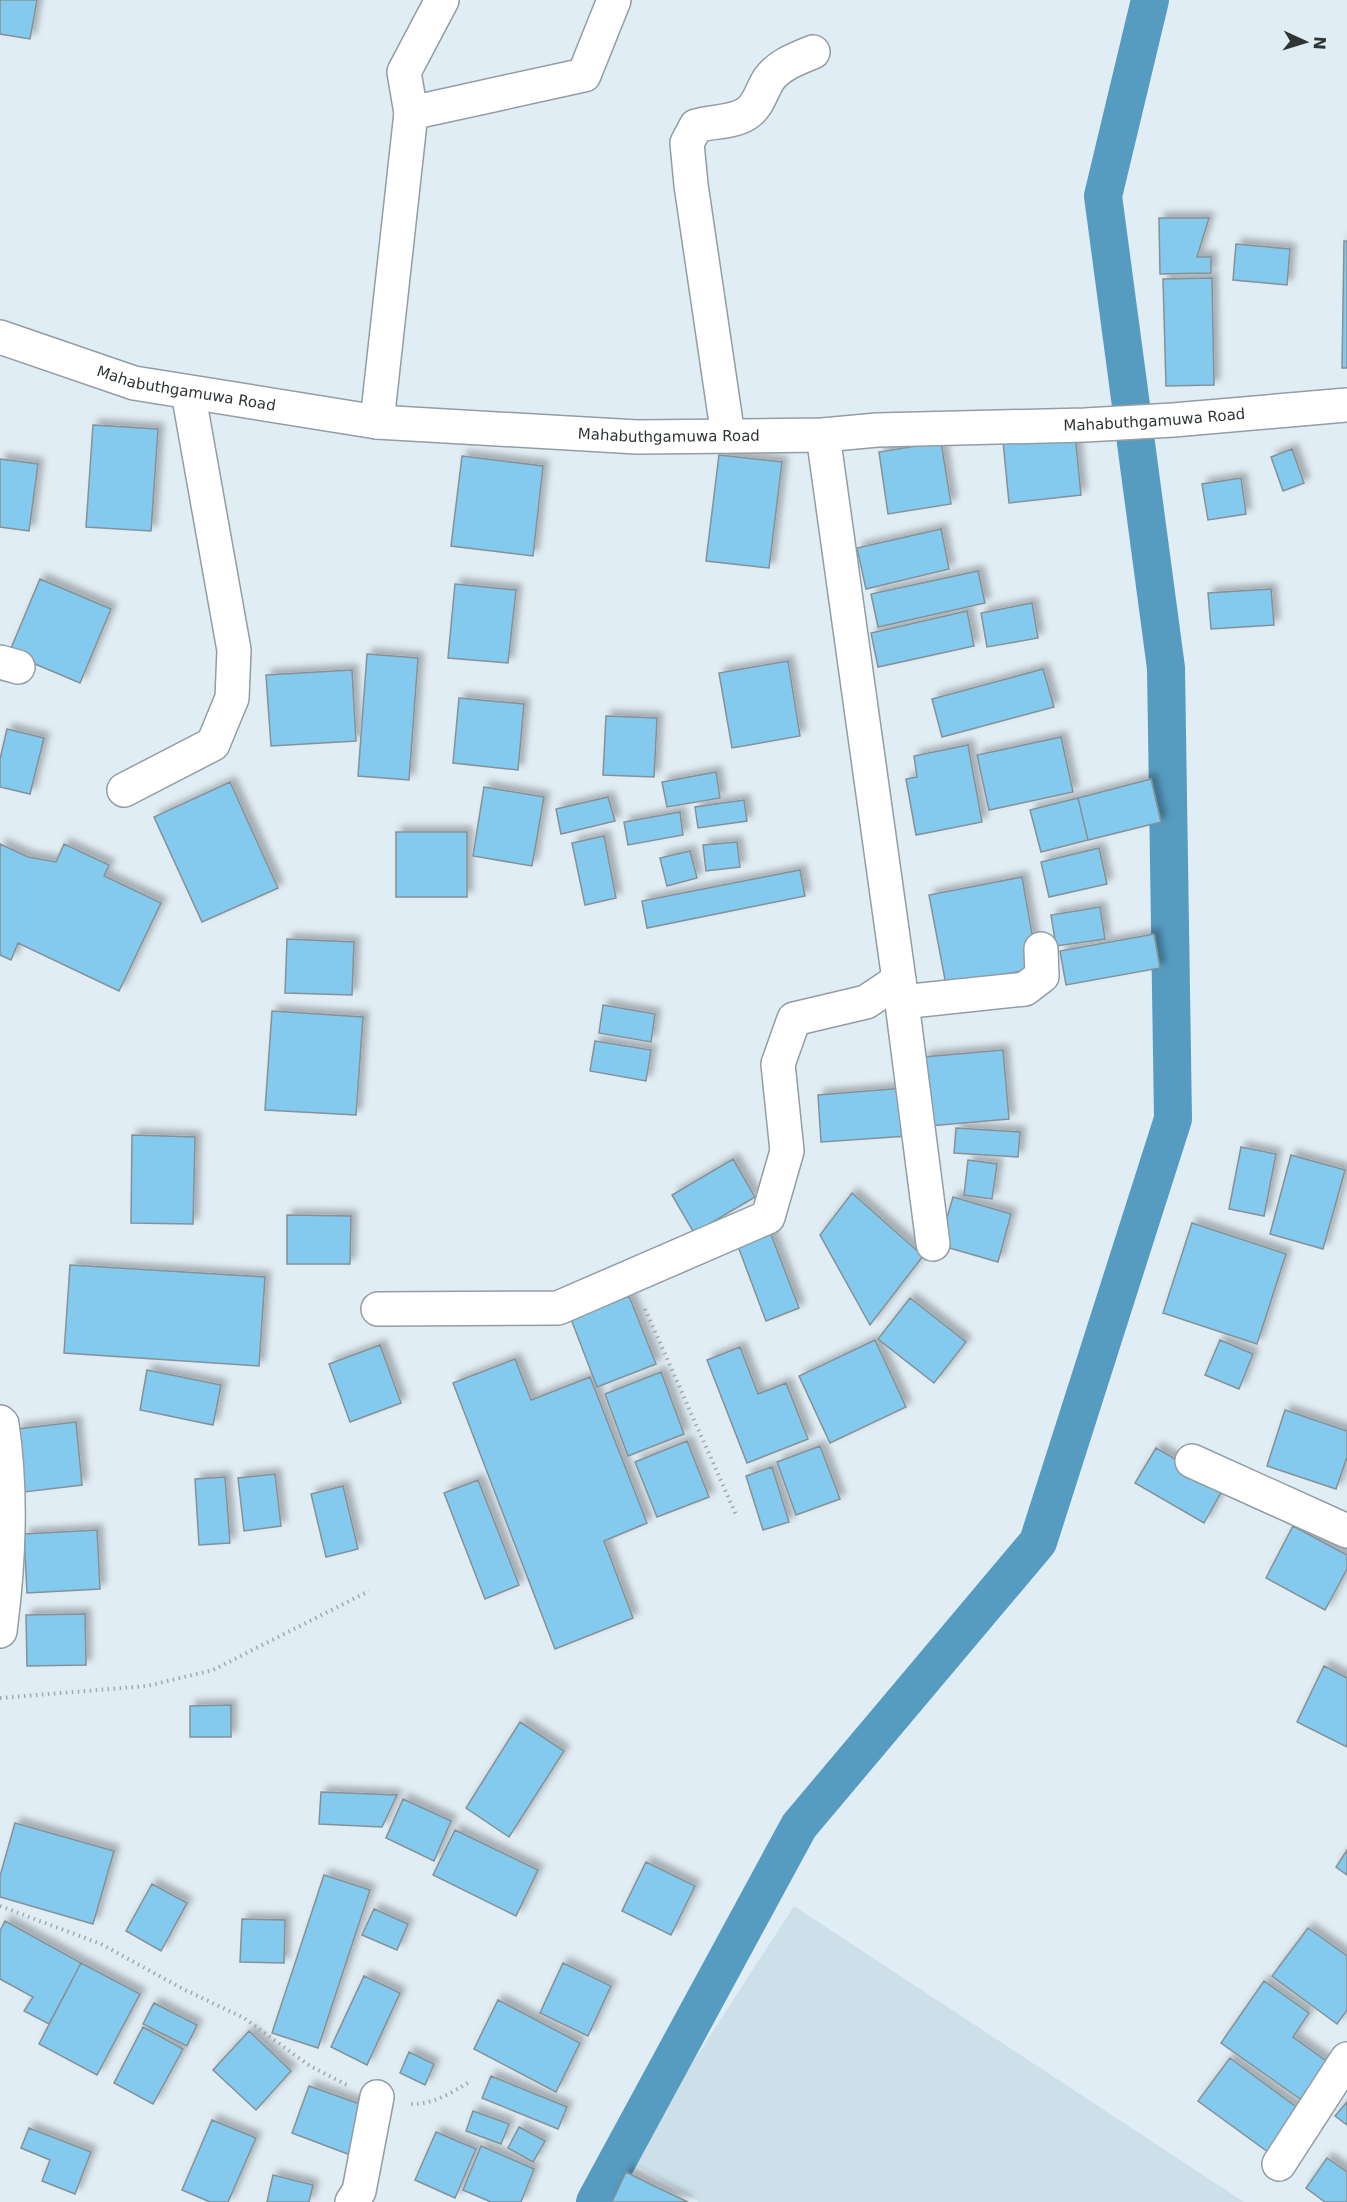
<svg xmlns="http://www.w3.org/2000/svg" width="1347" height="2202" viewBox="0 0 1347 2202" font-family="'DejaVu Sans',sans-serif">
	<defs>
		<filter id="shadow"><feDropShadow dx="5.5" dy="-5.5" stdDeviation="3" flood-color="#0004"/></filter>
	</defs>
	<rect width="100%" height="100%" fill="#e1edf4"/>
	<path fill="#cde0ea" d="M 794,1906 L 1244,2202 L 699,2202 L 629,2161 Z"/>
	<g fill="none" stroke-linecap="round" stroke-linejoin="round">
		<path stroke="#569cc0" stroke-width="38" d="M 595,2202 L 799,1826 L 1038,1542 L 1173,1119 L 1166,668 L 1103,196 L 1150,0"/>
	</g>
	<path fill="#84caef" stroke="#859197" stroke-width="1.5" filter="url(#shadow)" d="M 0,0 L 37,0 L 30,39 L 0,34 Z
		M 1159,218 L 1209,218 L 1197,257 L 1211,257 L 1211,273 L 1160,274 Z
		M 1344,241 L 1347,241 L 1347,368 L 1342,368 Z
		M 1236,244 L 1290,249 L 1287,285 L 1233,280 Z
		M 1212,278 L 1214,385 L 1166,386 L 1163,279 Z
		M 93,425 L 158,429 L 151,531 L 86,527 Z
		M 1075,434 L 1081,495 L 1009,503 L 1003,441 Z
		M 941,442 L 951,504 L 888,514 L 879,452 Z
		M 1292,449 L 1304,483 L 1283,491 L 1271,457 Z
		M 719,455 L 782,462 L 769,568 L 706,561 Z
		M 462,456 L 543,466 L 533,556 L 451,546 Z
		M 0,459 L 38,464 L 29,531 L 0,527 Z
		M 1241,478 L 1246,514 L 1208,520 L 1202,484 Z
		M 941,529 L 949,569 L 866,589 L 857,548 Z
		M 978,571 L 985,603 L 878,627 L 871,594 Z
		M 40,579 L 111,609 L 80,683 L 9,653 Z
		M 455,584 L 516,590 L 508,663 L 448,658 Z
		M 1271,589 L 1274,625 L 1211,629 L 1208,593 Z
		M 1032,603 L 1038,638 L 987,647 L 981,613 Z
		M 967,611 L 974,646 L 878,667 L 871,633 Z
		M 367,654 L 418,658 L 409,780 L 358,776 Z
		M 788,661 L 800,736 L 732,748 L 719,673 Z
		M 1043,669 L 1054,707 L 942,737 L 932,699 Z
		M 352,670 L 356,741 L 271,746 L 266,675 Z
		M 459,698 L 524,704 L 518,770 L 453,763 Z
		M 606,716 L 657,718 L 654,777 L 603,775 Z
		M 7,729 L 44,738 L 30,794 L 0,787 L 0,759 Z
		M 1061,737 L 1073,792 L 989,810 L 977,755 Z
		M 968,745 L 982,822 L 916,835 L 906,779 L 917,777 L 914,756 Z
		M 716,772 L 720,798 L 667,807 L 662,782 Z
		M 1151,779 L 1161,822 L 1088,840 L 1078,798 Z
		M 230,782 L 278,888 L 202,922 L 154,817 Z
		M 484,787 L 544,797 L 532,866 L 473,856 Z
		M 608,797 L 615,821 L 561,834 L 556,809 Z
		M 1078,798 L 1088,840 L 1041,852 L 1030,810 Z
		M 744,800 L 747,821 L 698,828 L 695,807 Z
		M 680,812 L 683,835 L 628,845 L 624,822 Z
		M 396,832 L 467,832 L 467,897 L 396,897 Z
		M 604,836 L 616,898 L 585,905 L 572,843 Z
		M 737,842 L 740,867 L 706,871 L 703,845 Z
		M 0,844 L 28,857 L 56,862 L 64,844 L 109,865 L 104,876 L 161,903 L 119,991 L 18,943 L 11,960 L 0,955 Z
		M 1099,848 L 1107,884 L 1049,897 L 1041,862 Z
		M 690,851 L 697,878 L 667,886 L 660,858 Z
		M 800,870 L 805,896 L 647,928 L 642,901 Z
		M 1022,877 L 1038,968 L 946,985 L 929,895 Z
		M 1100,907 L 1105,939 L 1056,946 L 1051,915 Z
		M 1154,934 L 1160,968 L 1066,985 L 1060,951 Z
		M 287,939 L 354,942 L 352,995 L 285,993 Z
		M 603,1005 L 655,1014 L 651,1042 L 599,1033 Z
		M 272,1011 L 363,1017 L 356,1115 L 265,1110 Z
		M 595,1041 L 651,1050 L 646,1081 L 590,1071 Z
		M 1003,1050 L 1009,1119 L 929,1126 L 923,1057 Z
		M 904,1088 L 908,1136 L 821,1142 L 818,1095 Z
		M 956,1128 L 1020,1132 L 1018,1157 L 954,1153 Z
		M 132,1135 L 195,1137 L 193,1224 L 131,1223 Z
		M 1241,1147 L 1276,1154 L 1264,1216 L 1229,1209 Z
		M 1291,1155 L 1345,1170 L 1323,1249 L 1270,1234 Z
		M 733,1159 L 755,1197 L 694,1233 L 672,1195 Z
		M 968,1160 L 997,1164 L 992,1199 L 964,1195 Z
		M 852,1193 L 923,1256 L 870,1325 L 820,1235 Z
		M 953,1197 L 1011,1214 L 998,1262 L 939,1245 Z
		M 287,1215 L 351,1216 L 350,1264 L 287,1264 Z
		M 1192,1223 L 1286,1254 L 1257,1344 L 1163,1313 Z
		M 769,1229 L 799,1308 L 766,1321 L 736,1241 Z
		M 70,1265 L 265,1277 L 259,1366 L 64,1353 Z
		M 629,1296 L 656,1364 L 597,1387 L 571,1319 Z
		M 910,1298 L 966,1342 L 934,1383 L 878,1339 Z
		M 875,1340 L 906,1407 L 830,1443 L 799,1376 Z
		M 1220,1340 L 1253,1354 L 1239,1389 L 1205,1375 Z
		M 380,1345 L 401,1403 L 350,1422 L 329,1364 Z
		M 740,1347 L 758,1394 L 786,1383 L 808,1439 L 747,1463 L 707,1360 Z
		M 515,1359 L 531,1400 L 590,1377 L 647,1523 L 604,1541 L 633,1618 L 555,1649 L 453,1383 Z
		M 147,1370 L 221,1385 L 213,1425 L 140,1410 Z
		M 661,1372 L 684,1434 L 628,1456 L 605,1394 Z
		M 1285,1410 L 1347,1431 L 1347,1457 L 1336,1489 L 1267,1466 Z
		M 76,1422 L 82,1485 L 24,1492 L 17,1429 Z
		M 687,1441 L 709,1497 L 657,1517 L 635,1462 Z
		M 820,1446 L 840,1499 L 796,1515 L 777,1462 Z
		M 1156,1448 L 1224,1487 L 1204,1523 L 1135,1483 Z
		M 772,1467 L 789,1522 L 763,1530 L 746,1476 Z
		M 275,1474 L 281,1526 L 244,1531 L 238,1478 Z
		M 225,1477 L 230,1543 L 199,1545 L 195,1479 Z
		M 478,1480 L 519,1585 L 485,1599 L 444,1493 Z
		M 343,1486 L 358,1549 L 326,1557 L 311,1494 Z
		M 1293,1526 L 1347,1555 L 1347,1569 L 1325,1610 L 1266,1578 Z
		M 97,1530 L 100,1589 L 27,1593 L 24,1534 Z
		M 85,1614 L 86,1665 L 27,1666 L 26,1615 Z
		M 1324,1666 L 1347,1678 L 1347,1747 L 1297,1722 Z
		M 231,1705 L 231,1737 L 190,1737 L 190,1706 Z
		M 520,1722 L 564,1751 L 509,1837 L 466,1808 Z
		M 321,1792 L 397,1795 L 382,1827 L 319,1824 Z
		M 403,1799 L 451,1821 L 434,1861 L 386,1838 Z
		M 15,1823 L 114,1851 L 93,1924 L 0,1897 L 0,1876 Z
		M 455,1830 L 538,1870 L 516,1916 L 433,1875 Z
		M 1347,1850 L 1347,1875 L 1336,1867 Z
		M 646,1862 L 695,1886 L 671,1935 L 622,1911 Z
		M 324,1875 L 370,1890 L 318,2048 L 272,2033 Z
		M 152,1884 L 187,1903 L 161,1951 L 126,1931 Z
		M 374,1909 L 408,1924 L 397,1950 L 362,1935 Z
		M 242,1919 L 285,1920 L 284,1963 L 240,1962 Z
		M 5,1921 L 81,1963 L 49,2024 L 24,2011 L 33,1997 L 0,1979 L 0,1931 Z
		M 1308,1928 L 1347,1956 L 1347,2010 L 1337,2024 L 1272,1976 Z
		M 81,1963 L 140,1994 L 97,2075 L 39,2044 Z
		M 563,1963 L 611,1986 L 588,2036 L 540,2013 Z
		M 364,1976 L 400,1993 L 367,2065 L 331,2047 Z
		M 1264,1981 L 1309,2013 L 1293,2037 L 1329,2063 L 1303,2101 L 1221,2043 Z
		M 498,2000 L 580,2043 L 556,2092 L 474,2049 Z
		M 154,2003 L 197,2025 L 187,2046 L 143,2024 Z
		M 143,2027 L 183,2049 L 153,2104 L 114,2083 Z
		M 249,2031 L 291,2071 L 256,2110 L 213,2070 Z
		M 409,2052 L 434,2064 L 425,2085 L 400,2073 Z
		M 1230,2058 L 1303,2112 L 1272,2155 L 1198,2101 Z
		M 491,2076 L 567,2107 L 558,2129 L 482,2098 Z
		M 309,2086 L 371,2108 L 353,2156 L 292,2133 Z
		M 1347,2102 L 1347,2125 L 1335,2116 Z
		M 473,2111 L 509,2124 L 501,2144 L 466,2131 Z
		M 212,2120 L 256,2138 L 228,2202 L 210,2202 L 182,2190 Z
		M 519,2127 L 545,2141 L 533,2162 L 508,2148 Z
		M 29,2128 L 91,2152 L 75,2194 L 42,2181 L 50,2160 L 21,2148 Z
		M 436,2132 L 476,2149 L 455,2198 L 415,2180 Z
		M 481,2146 L 534,2169 L 521,2202 L 491,2202 L 463,2190 Z
		M 1327,2158 L 1347,2172 L 1347,2202 L 1325,2202 L 1306,2188 Z
		M 626,2172 L 656,2187 L 688,2202 L 612,2202 Z
		M 273,2175 L 313,2185 L 309,2202 L 267,2202 Z"/>
	<g fill="none" stroke-linecap="round" stroke-linejoin="round">
		<defs>
			<g id="minor">
				<path d="M 411,113 L 404,72 L 442,0"/>
				<path id="s1" d="M 0,337 L 134,383 L 377,422 L 637,437 L 823,435 L 877,430 L 1085,425 L 1173,420 L 1347,405"/>
				<path d="M 377,422 L 411,113 L 584,75 L 614,0"/>
				<path d="M 728,436 L 691,185 L 687,143 L 696,126 C 712,121 731,123 746,114 C 759,106 761,91 769,79 C 779,65 798,58 813,52"/>
				<path d="M 0,662 L 18,667"/>
				<path d="M 124,790 L 213,744 L 232,698 L 234,650 L 188,392"/>
				<path d="M 899,980 L 933,1244"/>
				<path d="M 902,1002 L 1025,989 L 1042,976 L 1041,949"/>
				<path d="M 378,1309 L 558,1308 L 768,1217 L 787,1151 L 778,1064 L 794,1019 L 866,1002 L 899,980 L 823,435"/>
				<path d="M 0,1422 L 2,1424 C 12,1492 9,1563 0,1631"/>
				<path d="M 1192,1461 L 1347,1531"/>
				<path d="M 1279,2164 L 1347,2059"/>
				<path d="M 352,2202 L 359,2191 L 377,2097"/>
			</g>
		</defs>
		<use href="#minor" stroke="#929da4" stroke-width="36"/>
		<path stroke="#9fa9ae" stroke-width="4" stroke-dasharray="1.5 4.5" stroke-linecap="butt" d="M 645,1309 L 737,1517
			M 0,1698 L 147,1686 L 213,1670 L 369,1591
			M 0,1906 L 101,1944 L 183,1989 L 244,2018 L 310,2066 L 347,2085
			M 411,2104 C 435,2104 451,2093 471,2081"/>
		<use href="#minor" stroke="#fff" stroke-width="33"/>
	</g>
	<g text-anchor="middle" dominant-baseline="central" stroke-width="4.5" stroke-linejoin="round" paint-order="stroke">
		<g font-size="15" fill="#2f3437" stroke="#e1edf4">
			<text stroke="none"><textPath href="#s1" startOffset="194">Mahabuthgamuwa Road</textPath></text>
			<text stroke="none"><textPath href="#s1" startOffset="1166">Mahabuthgamuwa Road</textPath></text>
			<text stroke="none"><textPath href="#s1" startOffset="680">Mahabuthgamuwa Road</textPath></text>
		</g>
	</g>
	<g transform="translate(1305 42) rotate(94)" stroke="#e1edf4" stroke-width="4.5" paint-order="stroke">
	<path d="M0-4.5L10 22L0 15L-10 22Z" fill="#2f3437"/>
	<text y="-9" font-size="16" font-weight="bold" text-anchor="middle" fill="#2f3437">N</text>
	</g>
</svg>
